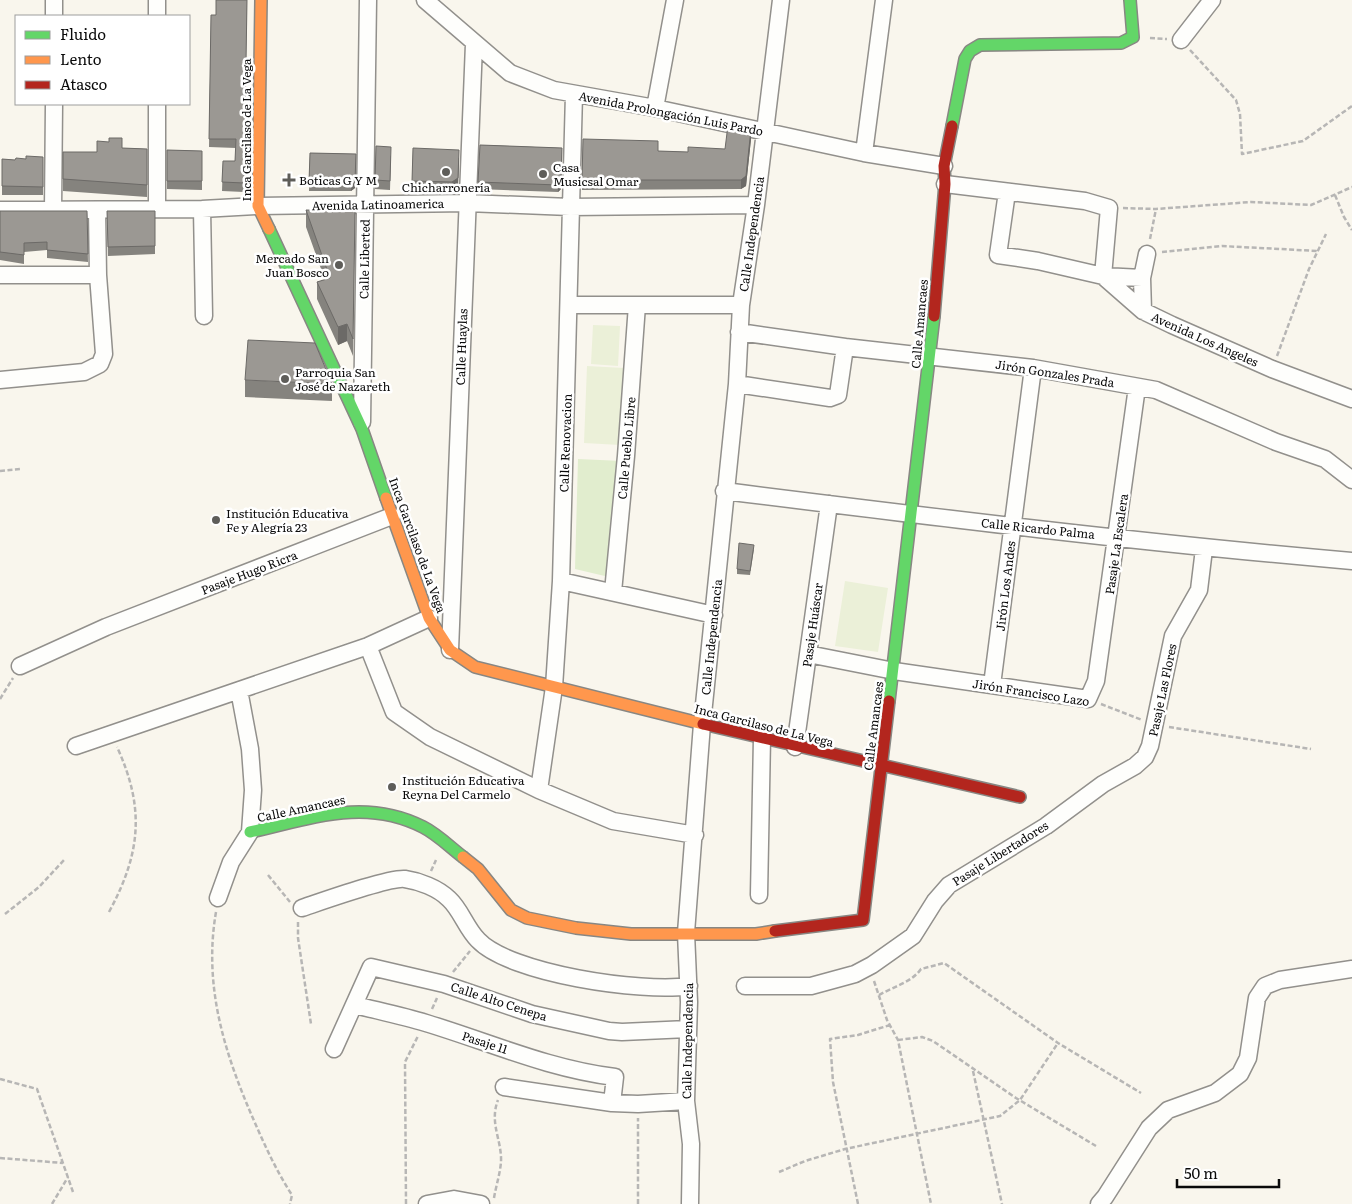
<svg xmlns="http://www.w3.org/2000/svg" width="1352" height="1204" viewBox="0 0 1352 1204" font-family="Literata,serif">
	<rect width="100%" height="100%" fill="#f9f6ed"/>
	<path fill="#e1edce" d="M 578,459 L 622,461 L 609,577 L 575,569 Z"/>
	<path fill="#ebf0d8" d="M 593,325 L 620,326 L 618,366 L 591,364 Z
		M 587,366 L 624,368 L 620,445 L 584,443 Z
		M 845,581 L 888,588 L 878,652 L 835,646 Z"/>
	<g fill="none" stroke-linecap="round" stroke-linejoin="round">
		<defs>
			<path id="street" d="M 157,0 L 157,16
				M 425,0 L 510,73 L 554,90 L 655,108 L 864,153 L 944,166
				M 54,16 L 54,0
				M 1181,40 L 1212,0
				M 157,104 L 157,209
				M 655,108 L 675,0
				M 864,153 L 884,0
				M 945,184 L 1085,201 L 1109,208 L 1103,276 L 1143,311 L 1172,325 L 1272,369 L 1352,399
				M 1007,192 L 998,255 L 1038,261 L 1103,276 L 1142,278
				M 202,209 L 204,316
				M 0,210 L 202,209 L 258,206 L 467,203 L 570,207 L 756,205
				M 53,210 L 54,104
				M 0,275 L 98,275
				M 570,305 L 741,305
				M 1143,311 L 1142,278 L 1147,254
				M 739,332 L 845,347 L 1033,368 L 1156,390 L 1276,442 L 1325,459 L 1352,480
				M 0,380 L 84,372 L 100,364 L 104,354 L 98,275 L 97,210
				M 737,384 L 830,398 L 838,395 L 845,347
				M 362,422 L 368,0
				M 724,491 C 933,517 1142,543 1352,561
				M 561,581 L 714,615
				M 613,592 L 626,456 L 637,305
				M 368,646 L 394,712 L 430,737 L 539,790 L 613,821 L 695,835
				M 450,650 L 474,44
				M 808,654 L 894,671 L 1088,699 L 1096,681 L 1137,387
				M 20,666 L 106,627 L 392,516
				M 992,685 L 1033,368
				M 76,746 L 368,646 L 429,618
				M 795,747 L 829,504
				M 539,790 L 554,687 L 561,581 L 574,94
				M 759,895 L 762,738
				M 218,898 L 231,862 L 250,832 L 253,790 L 250,749 L 239,690
				M 302,908 C 320,902 390,877 405,879 C 419,881 438,888 449,899 C 461,910 466,928 478,940 C 510,974 642,993 689,986
				M 745,986 L 811,986 L 855,974 L 872,965 L 913,936 L 935,901 L 949,885 L 1046,826 L 1103,784 L 1135,766 L 1145,757 L 1150,746 L 1173,636 L 1199,590 L 1204,549
				M 355,1005 C 379,1011 403,1016 426,1023 C 489,1042 549,1069 615,1077 L 612,1103
				M 334,1049 L 371,967 L 444,984 L 532,1014 L 609,1031 L 622,1032 L 688,1029
				M 504,1087 L 612,1103 L 638,1104 L 686,1101
				M 690,1203 L 691,1144 L 686,1101 L 689,1002 L 686,933 L 702,724 L 737,384 L 741,305 L 756,205 L 781,0
				M 427,1204 L 454,1199 L 481,1204
				M 1099,1204 L 1105,1197 L 1149,1128 L 1168,1110 L 1215,1093 L 1240,1074 L 1248,1058 L 1257,998 L 1265,986 L 1280,980 L 1352,969"/>
			<path id="fast" d="M 952,126 L 965,59 L 970,51 L 980,45 L 1121,43 L 1133,37 L 1130,0
				M 269,229 L 362,429 L 386,498
				M 889,701 L 934,316
				M 250,832 C 310,819 364,797 423,827 C 437,834 450,847 463,857"/>
			<path id="slow" d="M 261,0 L 258,206 L 269,229
				M 386,498 L 429,618 L 450,650 L 475,667 L 703,724
				M 463,857 L 478,869 L 511,910 L 527,918 L 576,928 L 631,934 L 756,934 L 775,931"/>
			<path id="jam" d="M 934,316 L 945,184 L 944,166 L 952,126
				M 703,724 L 1020,797
				M 775,931 L 863,920 L 889,701"/>
		</defs>
		<use href="#street" stroke="#92908c" stroke-width="19"/>
		<use href="#fast" stroke="#888783" stroke-width="14"/>
		<use href="#slow" stroke="#888783" stroke-width="14"/>
		<use href="#jam" stroke="#888783" stroke-width="14"/>
		<path stroke="#b7b6b5" stroke-width="2.5" stroke-dasharray="5 2.5" stroke-linecap="butt" d="M 1150,38 L 1167,39
			M 1190,50 L 1236,100 L 1240,114 L 1242,154 L 1303,141 L 1352,106
			M 1335,195 L 1344,217 L 1352,230
			M 1123,208 L 1156,209 L 1251,202 L 1311,205 L 1352,187
			M 1150,239 L 1156,209
			M 1162,252 L 1222,246 L 1318,251
			M 1277,356 L 1309,269 L 1326,234
			M 0,471 L 21,469
			M 0,699 L 13,678
			M 1101,704 L 1142,720
			M 1169,727 L 1311,749
			M 431,871 L 436,860
			M 268,875 L 290,902
			M 109,912 C 141,853 145,808 117,747
			M 216,912 C 203,987 225,1055 255,1123 C 266,1148 277,1172 292,1195 L 290,1204
			M 5,914 L 39,887 L 65,859
			M 298,922 L 298,938 L 311,1024
			M 453,972 L 470,951
			M 874,981 L 887,1020 L 898,1040 L 931,1204
			M 879,995 C 893,987 912,982 921,969 L 944,963 L 1058,1043 L 1141,1093
			M 432,1009 L 437,998
			M 898,1040 L 922,1037 L 933,1041 L 1016,1098 L 1096,1146
			M 973,1071 L 1002,1204
			M 0,1079 L 37,1089 L 73,1192
			M 0,1158 L 63,1163
			M 779,1172 L 805,1161 L 845,1149 L 1000,1116 L 1020,1100 L 1058,1043
			M 494,1198 C 496,1186 500,1174 501,1162 C 502,1140 489,1123 498,1100
			M 52,1204 L 68,1177
			M 406,1204 L 405,1062 L 418,1036
			M 638,1204 L 638,1118
			M 858,1204 L 833,1082 L 830,1039 L 858,1035 L 890,1025"/>
		<use href="#street" stroke="#fefefc" stroke-width="16"/>
		<use href="#fast" stroke="#63d668" stroke-width="11"/>
		<use href="#slow" stroke="#ff974d" stroke-width="11"/>
		<use href="#jam" stroke="#b3261e" stroke-width="11"/>
	</g>
	<path fill="#85837e" d="M 247,0 L 244,192 L 222,191 L 223,161 L 235,161 L 236,148 L 209,147 L 211,15 L 216,15 Z
		M 583,139 L 658,151 L 688,152 L 725,149 L 751,139 L 746,186 L 741,189 L 582,190 Z
		M 480,145 L 562,148 L 561,189 L 558,192 L 478,189 Z
		M 376,146 L 391,156 L 390,190 L 375,189 Z
		M 122,148 L 147,149 L 147,197 L 63,191 L 63,152 L 97,152 Z
		M 413,148 L 459,158 L 458,186 L 452,191 L 412,190 Z
		M 167,150 L 202,151 L 202,190 L 167,189 Z
		M 310,153 L 356,154 L 355,188 L 351,191 L 309,191 Z
		M 43,157 L 43,195 L 2,195 L 2,159 L 15,160 Z
		M 306,210 L 355,211 L 353,356 L 347,341 L 338,345 L 317,299 L 317,282 L 325,280 L 306,227 Z
		M 0,211 L 87,211 L 88,262 L 47,258 L 47,250 L 24,252 L 24,264 L 0,260 Z
		M 107,211 L 155,211 L 155,254 L 108,256 Z
		M 245,380 L 332,384 L 332,401 L 245,397 Z
		M 754,549 L 750,575 L 737,574 L 737,569 Z"/>
	<path fill="#6c6a67" d="M 751,129 L 751,139 L 746,186 L 741,189 L 741,180 Z
		M 562,148 L 561,189 L 558,192 L 558,185 Z
		M 356,154 L 355,188 L 351,191 L 351,182 Z
		M 459,158 L 458,186 L 452,191 L 452,182 Z
		M 347,324 L 347,341 L 338,345 L 338,327 Z"/>
	<path fill="#9b9893" stroke="#6c6a67" d="M 216,0 L 247,0 L 244,183 L 222,182 L 223,161 L 235,161 L 236,139 L 209,139 L 211,15 L 216,15 Z
		M 728,125 L 751,129 L 746,176 L 741,180 L 582,180 L 583,139 L 658,141 L 658,151 L 688,152 L 688,147 L 725,149 Z
		M 109,138 L 122,138 L 122,148 L 147,149 L 147,185 L 63,179 L 63,152 L 97,152 L 97,141 L 109,142 Z
		M 480,145 L 562,148 L 561,181 L 558,185 L 478,182 Z
		M 376,146 L 391,147 L 390,181 L 375,180 Z
		M 413,148 L 459,150 L 458,178 L 452,182 L 412,181 Z
		M 167,150 L 202,151 L 202,181 L 167,181 Z
		M 310,153 L 356,154 L 355,180 L 351,182 L 309,182 Z
		M 26,156 L 43,157 L 43,187 L 2,186 L 2,159 L 15,160 L 16,158 L 26,159 Z
		M 306,210 L 355,211 L 353,339 L 347,324 L 338,327 L 317,282 L 330,278 Z
		M 0,211 L 87,211 L 88,254 L 47,250 L 47,242 L 24,243 L 24,255 L 0,252 Z
		M 107,211 L 155,211 L 155,246 L 108,247 Z
		M 248,340 L 315,343 L 332,384 L 245,380 Z
		M 739,543 L 754,545 L 750,571 L 737,569 Z"/>
	<g fill="#5e5d59" stroke="#fff" stroke-width="2">
		<circle cx="446" cy="172" r="5"/>
		<circle cx="543" cy="174" r="5"/>
		<path d="M286.5 172.5h5v5h5v5h-5v5h-5v-5h-5v-5h5z"/>
		<circle cx="339" cy="265" r="5"/>
		<circle cx="285" cy="379" r="5"/>
		<circle cx="216" cy="520" r="5"/>
		<circle cx="392" cy="787" r="5"/>
	</g>
	<g text-anchor="middle" dominant-baseline="central" stroke-width="5" stroke-linejoin="round" paint-order="stroke">
		<g font-size="12" fill="#0a0a0a" stroke="#fff">
			<text transform="translate(671 113) rotate(11)">Avenida Prolongación Luis Pardo</text>
			<text transform="translate(246 130) rotate(-90)">Inca Garcilaso de La Vega</text>
			<text transform="translate(378 204) rotate(-1)">Avenida Latinoamerica</text>
			<text transform="translate(751 234) rotate(-82)">Calle Independencia</text>
			<text transform="translate(364 259) rotate(-89)">Calle Liberted</text>
			<text transform="translate(919 324) rotate(-85)">Calle Amancaes</text>
			<text transform="translate(1205 339) rotate(24)">Avenida Los Angeles</text>
			<text transform="translate(461 347) rotate(-88)">Calle Huaylas</text>
			<text transform="translate(1055 373) rotate(9)">Jirón Gonzales Prada</text>
			<text transform="translate(565 443) rotate(-88)">Calle Renovacion</text>
			<text transform="translate(626 448) rotate(-85)">Calle Pueblo Libre</text>
			<text transform="translate(1038 528) rotate(6)">Calle Ricardo Palma</text>
			<text transform="translate(1116 544) rotate(-82)">Pasaje La Escalera</text>
			<text transform="translate(418 545) rotate(70)">Inca Garcilaso de La Vega</text>
			<text transform="translate(249 572) rotate(-21)">Pasaje Hugo Ricra</text>
			<text transform="translate(1005 586) rotate(-83)">Jirón Los Andes</text>
			<text transform="translate(812 625) rotate(-82)">Pasaje Huáscar</text>
			<text transform="translate(711 637) rotate(-84)">Calle Independencia</text>
			<text transform="translate(1162 690) rotate(-78)">Pasaje Las Flores</text>
			<text transform="translate(1031 692) rotate(9)">Jirón Francisco Lazo</text>
			<text transform="translate(764 725) rotate(14)">Inca Garcilaso de La Vega</text>
			<text transform="translate(873 726) rotate(-83)">Calle Amancaes</text>
			<text transform="translate(301 808) rotate(-12)">Calle Amancaes</text>
			<text transform="translate(1000 853) rotate(-32)">Pasaje Libertadores</text>
			<text transform="translate(499 1001) rotate(18)">Calle Alto Cenepa</text>
			<text transform="translate(687 1041) rotate(-89)">Calle Independencia</text>
			<text transform="translate(485 1042) rotate(18)">Pasaje 11</text>
		</g>
		<g font-size="12" fill="#0a0a0a" stroke="#fff" text-anchor="start">
			<text x="553" y="167">Casa<tspan x="553" dy="14">Musicsal Omar</tspan></text>
			<text x="299" y="180">Boticas G Y M</text>
			<text x="446" y="187" text-anchor="middle">Chicharronería</text>
			<text x="329" y="258" text-anchor="end">Mercado San<tspan x="329" dy="14">Juan Bosco</tspan></text>
			<text x="295" y="372">Parroquia San<tspan x="295" dy="14">José de Nazareth</tspan></text>
			<text x="226" y="513">Institución Educativa<tspan x="226" dy="14">Fe y Alegría 23</tspan></text>
			<text x="402" y="780">Institución Educativa<tspan x="402" dy="14">Reyna Del Carmelo</tspan></text>
		</g>
	</g>
	<rect x="15" y="15" width="175" height="90" fill="#ffffff" stroke="#9d9d9d"/>
	<rect x="25" y="31" width="25" height="8" fill="#63d668" stroke="#9d9d9d"/>
	<text x="60" y="40" font-size="15" fill="#0a0a0a">Fluido</text>
	<rect x="25" y="56" width="25" height="8" fill="#ff974d" stroke="#9d9d9d"/>
	<text x="60" y="65" font-size="15" fill="#0a0a0a">Lento</text>
	<rect x="25" y="81" width="25" height="8" fill="#b3261e" stroke="#9d9d9d"/>
	<text x="60" y="90" font-size="15" fill="#0a0a0a">Atasco</text>
	<path d="M1177 1179v8h102v-8" fill="none" stroke="#0a0a0a" stroke-width="2.5"/>
	<text x="1184" y="1179" font-size="15" fill="#0a0a0a" stroke="#ffffff" stroke-width="4" paint-order="stroke">50 m</text>
</svg>
